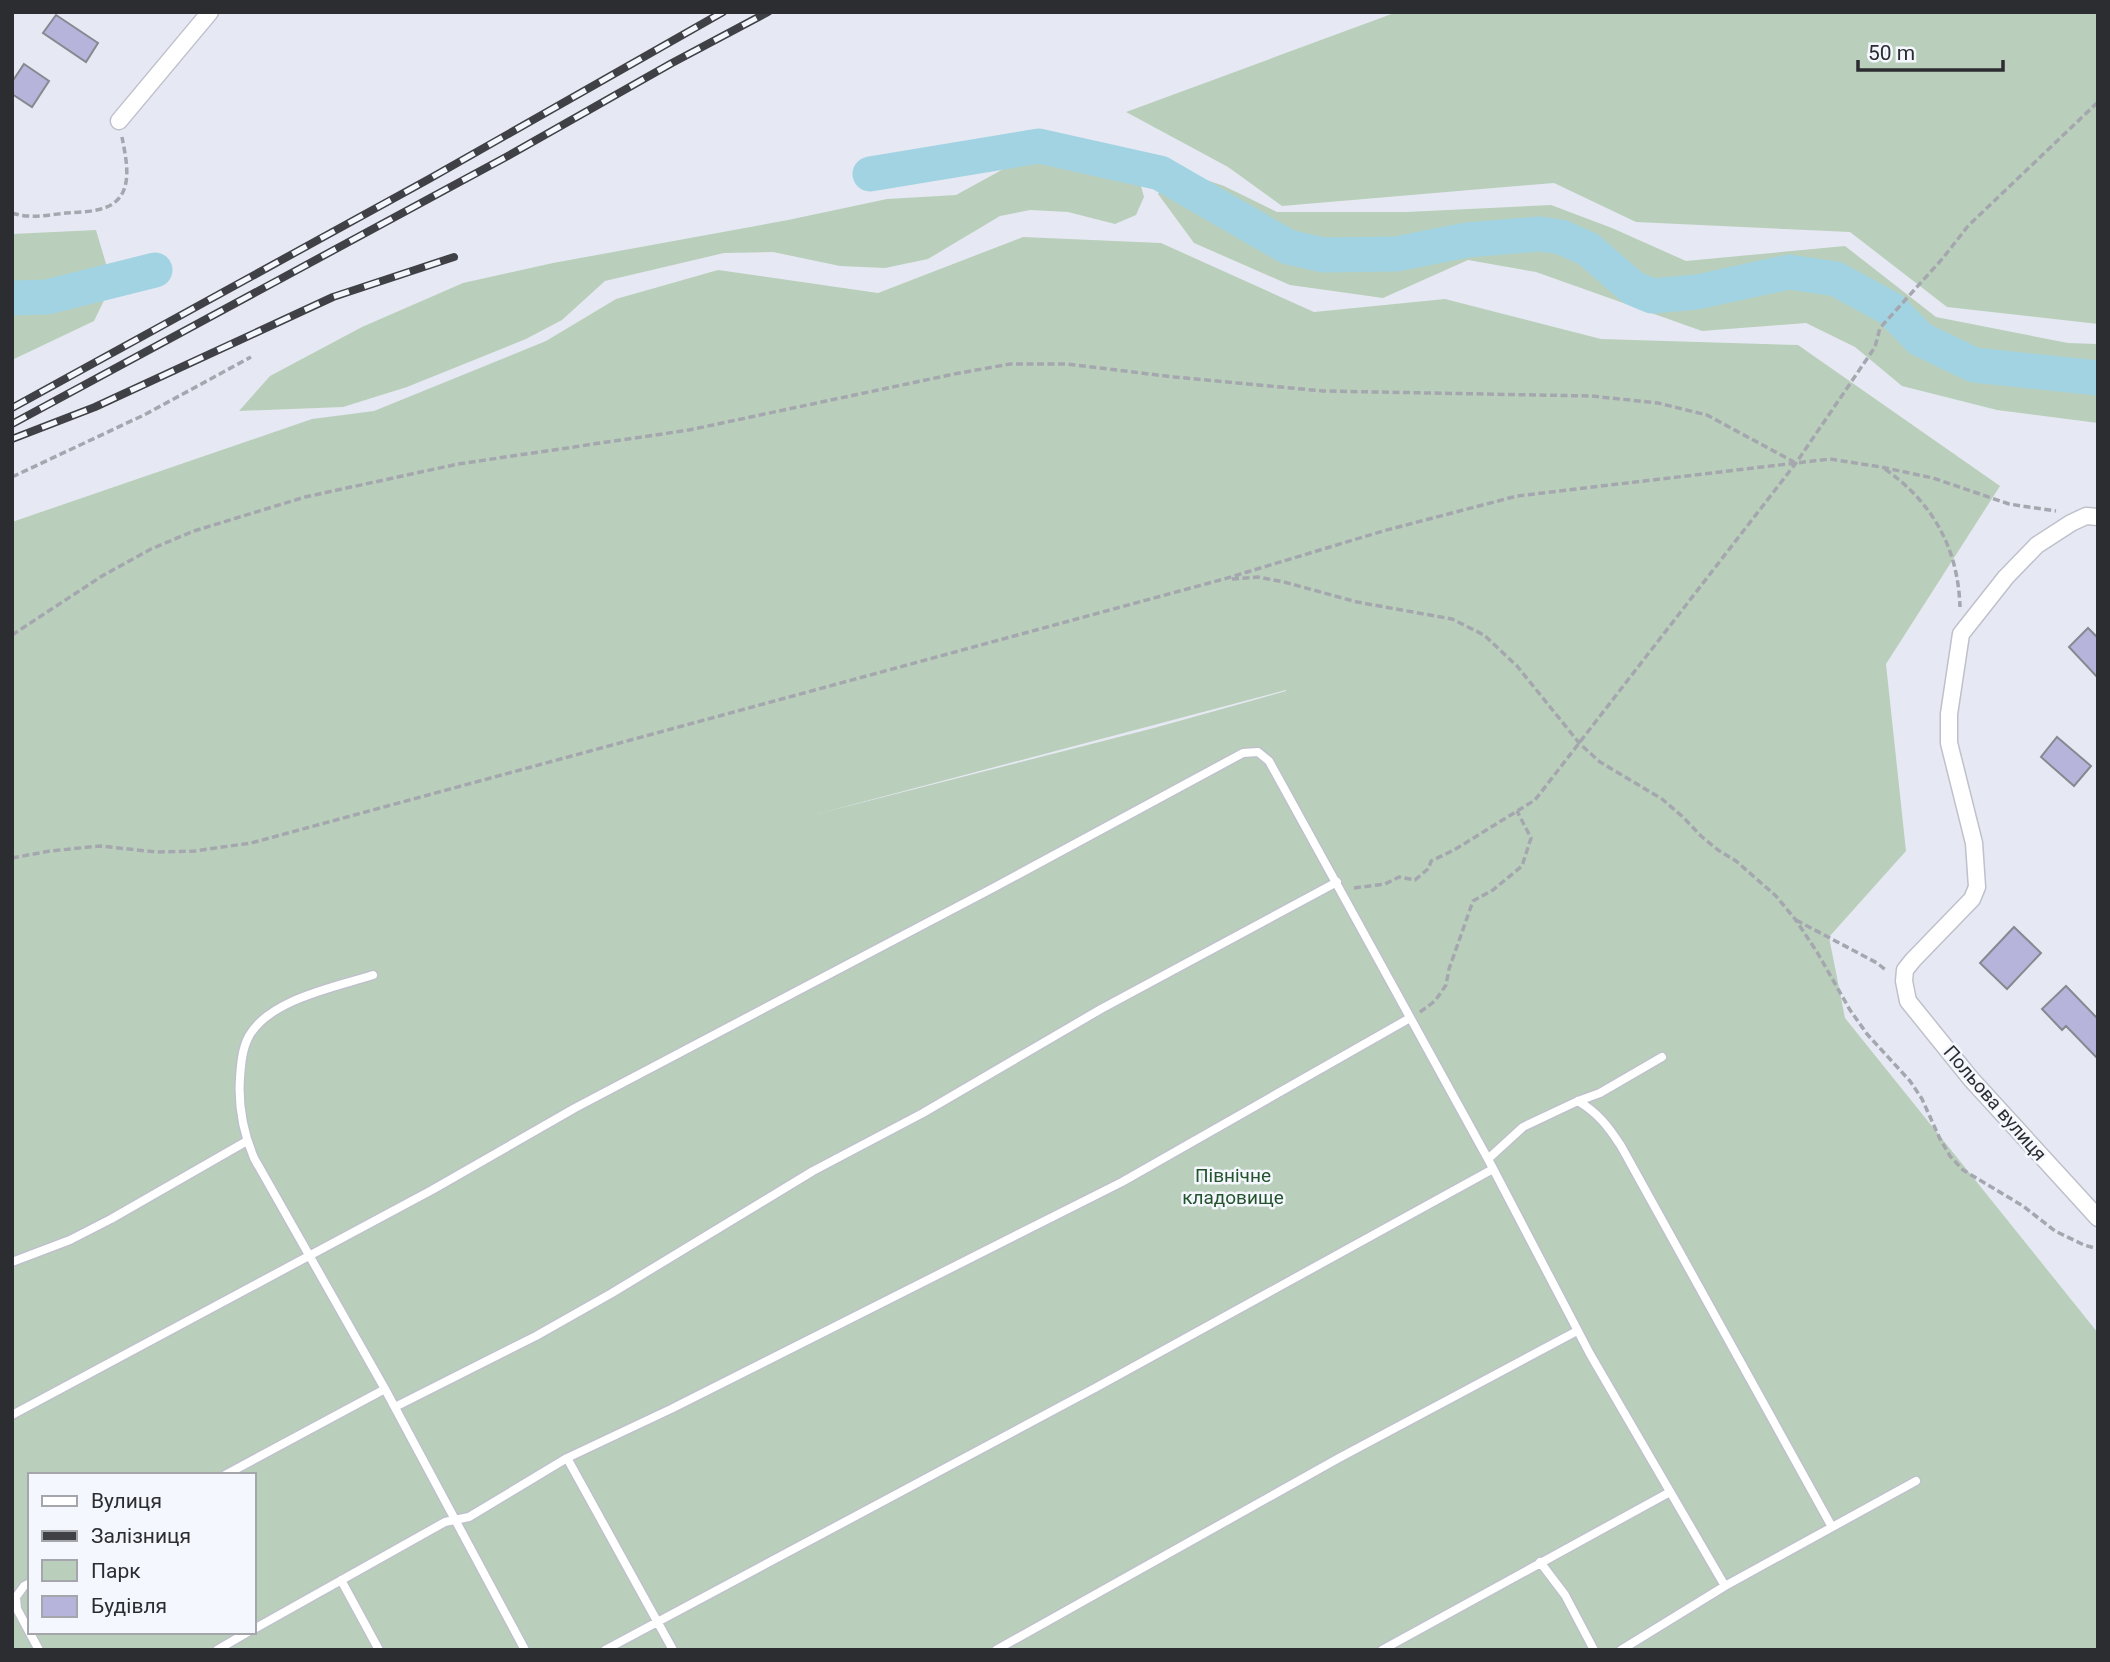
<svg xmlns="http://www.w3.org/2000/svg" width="2110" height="1662" viewBox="0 0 2110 1662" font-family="Roboto,sans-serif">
	<rect width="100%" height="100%" fill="#e6e9f3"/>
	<path fill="#bacfbb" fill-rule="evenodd" d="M 1397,12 L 2098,12 L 2098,324 L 1947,307 L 1850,232 L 1636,222 L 1554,183 L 1282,206 L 1228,167 L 1126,112 Z
		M 1020,160 L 1116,169 L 1138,175 L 1144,197 L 1136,215 L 1115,224 L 1068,212 L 1030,210 L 1000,216 L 928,259 L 885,268 L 840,266 L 773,252 L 724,253 L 605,281 L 562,320 L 526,339 L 407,387 L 343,407 L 239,411 L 270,376 L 362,327 L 463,283 L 553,263 L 788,220 L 887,199 L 956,195 Z
		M 1172,168 L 1224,186 L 1277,212 L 1406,212 L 1551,205 L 1612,228 L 1686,261 L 1845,246 L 1936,317 L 2068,343 L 2098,344 L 2098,423 L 1997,410 L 1902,386 L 1855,347 L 1806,323 L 1702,331 L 1536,272 L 1468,260 L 1383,298 L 1290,285 L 1194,243 L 1158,194 Z
		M 96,230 L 112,284 L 94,321 L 12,360 L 12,234 Z
		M 1023,237 L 1161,243 L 1314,312 L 1445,299 L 1601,339 L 1798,345 L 2000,486 L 1886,664 L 1906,851 L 1829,937 L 1845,1018 L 2098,1333 L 2098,1650 L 12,1650 L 12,522 L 312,419 L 374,411 L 546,341 L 616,299 L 718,270 L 878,293 ZM 1286,691 L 1154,728 L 817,814 L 1286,690 ZM 30,1475 L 254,1475 L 254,1632 L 30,1632 Z"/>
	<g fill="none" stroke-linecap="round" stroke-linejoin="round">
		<path stroke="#a1d3e3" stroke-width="35" d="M 870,174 L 1039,146 L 1160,173 L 1288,247 L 1323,255 L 1396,254 L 1467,240 L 1540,234 L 1561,237 L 1588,249 L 1633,288 L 1652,296 L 1697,292 L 1789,272 L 1836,279 L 1891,309 L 1920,339 L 1974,365 L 2098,378
			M 12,298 L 47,297 L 155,270"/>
	</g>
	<path fill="#b7b4dc" stroke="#888891" stroke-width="2" d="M 56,15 L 98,43 L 86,62 L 43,33 Z
		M 24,64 L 49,81 L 32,107 L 12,94 L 12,82 Z
		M 2088,628 L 2098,638 L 2098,678 L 2069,647 Z
		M 2057,737 L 2091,766 L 2074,786 L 2041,757 Z
		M 2014,927 L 2041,953 L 2007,989 L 1980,963 Z
		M 2066,986 L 2098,1019 L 2098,1059 L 2066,1026 L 2062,1030 L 2042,1009 Z"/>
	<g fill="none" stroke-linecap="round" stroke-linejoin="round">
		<defs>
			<path id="lane" d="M 373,975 C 336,987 270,999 249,1036 C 242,1049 241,1064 240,1078 C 238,1107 243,1132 254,1158 L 385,1389 L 525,1650
				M 1578,1101 C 1598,1113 1608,1126 1621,1146 L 1832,1527
				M 1488,1159 L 1523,1127 L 1578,1101 L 1600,1093 L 1662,1057
				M 12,1262 L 70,1240 L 111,1219 L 247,1141
				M 395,1407 L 536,1336 L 612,1293 L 813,1171 L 923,1113 L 1101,1009 L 1337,882
				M 12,1415 L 432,1190 L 575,1108 L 993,888 L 1243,753 L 1258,752 L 1269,761 L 1488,1159 L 1590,1354 L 1725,1586
				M 567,1458 L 673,1650
				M 225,1475 L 385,1389
				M 1540,1562 L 1565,1595 L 1594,1650
				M 341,1580 L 379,1650
				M 30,1583 L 24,1586 L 16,1597 L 17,1609 L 39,1650
				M 254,1629 L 445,1522 L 469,1517 L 567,1458 L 671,1409 L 1122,1182 L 1410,1018
				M 217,1650 L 248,1632
				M 605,1650 L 1095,1388 L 1493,1169
				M 996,1650 L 1339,1458 L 1577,1331
				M 1382,1650 L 1670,1492
				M 1621,1650 L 1725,1586 L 1916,1481"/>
			<path id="street" d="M 119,121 L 210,12
				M 2098,517 L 2086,516 L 2071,523 L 2037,545 L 2006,577 L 1961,634 L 1949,714 L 1949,743 L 1974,843 L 1977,887 L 1972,899 L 1913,960 L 1905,970 L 1904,981 L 1908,1001 L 1971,1079 L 2098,1218"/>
		</defs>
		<use href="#lane" stroke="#bec1cb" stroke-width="11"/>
		<use href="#street" stroke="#bec1cb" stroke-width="19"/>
		<path stroke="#a5a7af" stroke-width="3.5" stroke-dasharray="7 3.5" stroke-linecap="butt" d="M 12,213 C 30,219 48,215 66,213 C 80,212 97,212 109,206 C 135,193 126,159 122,137
			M 1885,469 C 1933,503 1958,548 1960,607
			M 12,477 L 144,415 L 251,357
			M 1232,579 L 1258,577 L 1284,582 L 1357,602 L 1452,619 L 1484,635 L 1517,666 L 1580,744 L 1600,762 L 1662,799 L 1683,817 L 1701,836 L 1718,850 L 1736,861 L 1776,896 L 1795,919 L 1817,952 L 1850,1010 L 1867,1034 L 1910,1081 L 1922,1099 L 1940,1139 L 1950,1156 L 1963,1170 L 2023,1206 L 2055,1231 L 2084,1245 L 2098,1249
			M 12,635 L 102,576 L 151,549 L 194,531 L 305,497 L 458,464 L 689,430 L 954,374 L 1010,364 L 1067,364 L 1174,377 L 1323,391 L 1591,396 L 1658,403 L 1707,415 L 1794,462
			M 12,858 L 50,851 L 100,846 L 156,852 L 195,851 L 251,843 L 1224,579 L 1383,531 L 1517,496 L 1830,459 L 1881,467 L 1933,478 L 2009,504 L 2056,511
			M 1354,888 L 1385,884 L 1399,877 L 1415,880 L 1429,868 L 1431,861 L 1454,850 L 1535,800 L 1796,463 L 1875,347 L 1880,328 L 1943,258 L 1968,226 L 2098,102
			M 1796,920 L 1877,963 L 1887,971
			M 1420,1012 L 1435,1001 L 1446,985 L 1449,969 L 1473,901 L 1493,890 L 1522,866 L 1531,838 L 1517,811"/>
		<use href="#lane" stroke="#fff" stroke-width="8"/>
		<use href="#street" stroke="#fff" stroke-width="16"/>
		<defs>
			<path id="rail" d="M 12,408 L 429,179 L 723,12
				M 12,424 L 506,157 L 672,63 L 768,12
				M 12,439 L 95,407 L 333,297 L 454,257"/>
		</defs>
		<use href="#rail" stroke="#404146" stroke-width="8"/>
		<use href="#rail" stroke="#f4f7fe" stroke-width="5" stroke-dasharray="16" stroke-linecap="butt"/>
	</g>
	<g text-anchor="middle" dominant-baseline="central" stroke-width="5" stroke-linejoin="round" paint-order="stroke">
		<g font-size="19" fill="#2c2d31" stroke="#f4f7fe">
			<text transform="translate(1995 1103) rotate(49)">Польова вулиця</text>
		</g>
		<g font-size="19" fill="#23542b" stroke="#f4f7fe">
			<text x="1233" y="1175">Північне<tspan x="1233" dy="22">кладовище</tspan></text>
		</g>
	</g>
	<rect width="2110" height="1662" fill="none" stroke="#2c2d31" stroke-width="28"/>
	<rect x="28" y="1473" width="228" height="161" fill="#f4f7fe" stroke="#a4a6ac" stroke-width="2"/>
	<rect x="42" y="1496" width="35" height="10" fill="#ffffff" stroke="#a4a6ac" stroke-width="2"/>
	<text x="91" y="1508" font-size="21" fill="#2c2d31">Вулиця</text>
	<rect x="42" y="1531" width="35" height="10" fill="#404146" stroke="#a4a6ac" stroke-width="2"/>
	<text x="91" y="1543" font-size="21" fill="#2c2d31">Залізниця</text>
	<rect x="42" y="1560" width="35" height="21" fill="#bacfbb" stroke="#a4a6ac" stroke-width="2"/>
	<text x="91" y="1578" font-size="21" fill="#2c2d31">Парк</text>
	<rect x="42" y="1596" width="35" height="21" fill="#b7b4dc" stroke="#a4a6ac" stroke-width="2"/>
	<text x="91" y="1613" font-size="21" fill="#2c2d31">Будівля</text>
	<path d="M1858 60v10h145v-10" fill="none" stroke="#2c2d31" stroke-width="3.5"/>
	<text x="1868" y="60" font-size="21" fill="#2c2d31" stroke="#f4f7fe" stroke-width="5" paint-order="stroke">50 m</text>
</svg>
